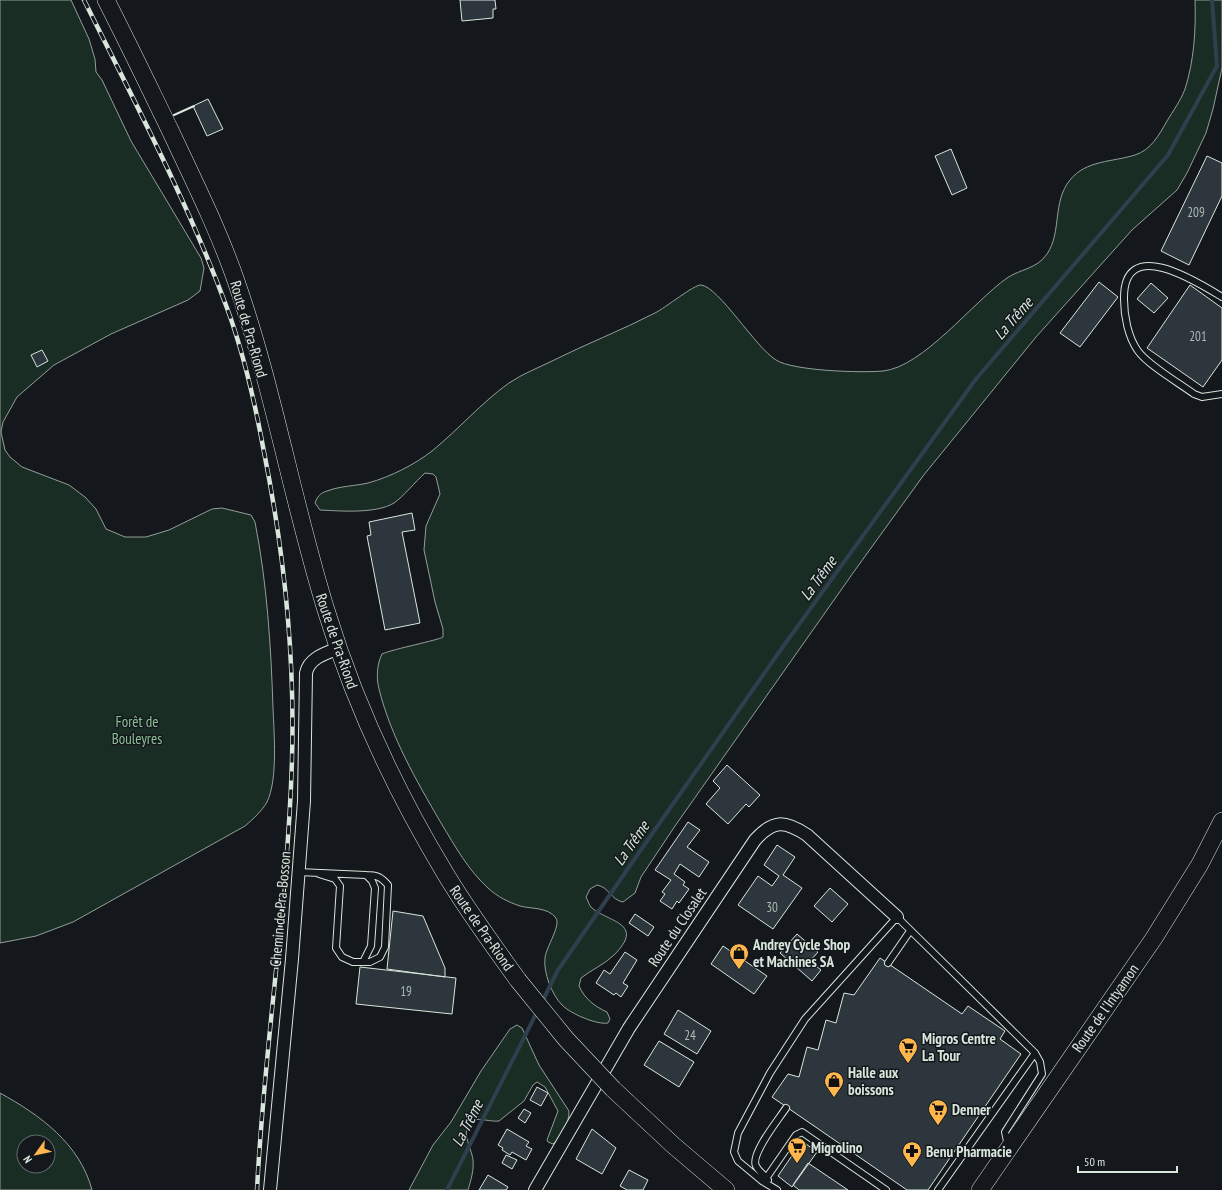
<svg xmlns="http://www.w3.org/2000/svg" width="1222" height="1190" viewBox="0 0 1222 1190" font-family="'PT Sans Narrow',sans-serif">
	<rect width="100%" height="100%" fill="#14181c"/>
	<path fill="#1a2d24" stroke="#939e99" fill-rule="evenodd" d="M 0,0 L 71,0 L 89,39 L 95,59 L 96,72 L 102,80 L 131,141 L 201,258 L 204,268 L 200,291 L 188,300 L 111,334 L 54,365 L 17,397 L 3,422 L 1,432 L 5,450 L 10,457 L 22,467 L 69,485 L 85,497 L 96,509 L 106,529 L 125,537 L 146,537 L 169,530 L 212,509 L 222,508 L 251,515 L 255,522 C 267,583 271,646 273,708 C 274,734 278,779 267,802 C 262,811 253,819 245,826 L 73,922 L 36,936 L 0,943 Z
		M 1195,0 L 1222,0 L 1222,68 L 1213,109 L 1206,133 L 1187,173 L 1177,190 L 1132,230 L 1036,337 L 923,476 L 853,573 L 675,826 L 641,877 L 635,893 L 623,902 C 611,900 609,887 597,885 L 590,889 L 586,897 C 588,900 589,906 592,908 C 608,922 646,923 614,955 C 605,964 591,970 581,978 L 579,986 C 585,999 594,1006 607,1012 L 610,1019 L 608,1023 C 597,1025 571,1014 562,1005 C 552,995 543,972 545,958 C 546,947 561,926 556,918 C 548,907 531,909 520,906 C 508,902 498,897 488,888 C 468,870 455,846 441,823 C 416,780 391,737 379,689 C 376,677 377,664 382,654 C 393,649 439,640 443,637 L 443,629 L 435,602 L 424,550 L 426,526 L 440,494 L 436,477 L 433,474 L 425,473 C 416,481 403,497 394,503 C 376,514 340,511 320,510 L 315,503 C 317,497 320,493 327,491 C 340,486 355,486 368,483 C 390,477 414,465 432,451 C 459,429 481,403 509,383 C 522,374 538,368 552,361 C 586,344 622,330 655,313 C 665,308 695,284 701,285 C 719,287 755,347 776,360 C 793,371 862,373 883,371 C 923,367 973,302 1007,278 C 1020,269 1037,269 1047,254 C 1062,232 1052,202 1070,180 C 1086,160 1113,162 1135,155 C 1151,150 1159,135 1167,121 C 1173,111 1181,100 1185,89 C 1194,61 1196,30 1195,0 Z
		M 517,1025 L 522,1028 L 539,1065 L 569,1111 C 569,1123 563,1136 553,1144 L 548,1142 L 547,1140 L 558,1111 L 545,1087 L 537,1082 L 533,1085 L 524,1101 L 499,1121 C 491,1122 481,1118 474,1120 C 458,1127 472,1149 473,1160 C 474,1170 471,1180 468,1190 L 409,1190 L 433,1145 L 451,1122 L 481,1071 L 510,1029 Z
		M 0,1093 C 40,1115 80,1144 92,1190 L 0,1190 ZM 24,1142 L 48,1142 L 48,1166 L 24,1166 Z"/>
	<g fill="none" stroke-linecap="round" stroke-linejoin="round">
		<path stroke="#2f3f4d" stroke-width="4" d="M 542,1002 L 558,970 L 638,854 L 782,648 L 976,379 L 1168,155 L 1217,66 L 1212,0
			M 447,1190 L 538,1010"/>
	</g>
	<path fill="#2c363c" stroke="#d8e6dc" d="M 460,0 L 495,0 L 496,9 L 493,9 L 493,18 L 462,21 Z
		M 208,99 L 223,129 L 207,136 L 193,106 Z
		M 951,149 L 967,188 L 952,195 L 935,156 Z
		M 1207,156 L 1222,163 L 1222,196 L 1189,265 L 1161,251 Z
		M 1099,282 L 1118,297 L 1080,347 L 1060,333 Z
		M 1151,283 L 1168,298 L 1154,313 L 1137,299 Z
		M 1190,285 L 1222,308 L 1222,360 L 1203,387 L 1147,348 Z
		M 42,350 L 48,361 L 37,367 L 31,355 Z
		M 412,513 L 415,530 L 402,532 L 420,623 L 385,630 L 367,536 L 371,535 L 369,522 Z
		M 727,765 L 760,795 L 749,807 L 746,804 L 728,824 L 706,804 L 720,788 L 713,781 Z
		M 688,822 L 700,830 L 687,847 L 709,862 L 699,877 L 680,864 L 674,874 L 685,882 L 683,885 L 689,889 L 679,903 L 677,901 L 672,909 L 660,901 L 665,894 L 662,892 L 671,880 L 655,870 Z
		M 777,845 L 795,857 L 783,875 L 802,888 L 773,929 L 738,905 L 758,876 L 772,886 L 779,876 L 764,865 Z
		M 830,888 L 848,904 L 832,922 L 814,906 Z
		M 393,911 L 423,916 L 445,968 L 445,977 L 387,969 Z
		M 635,914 L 654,927 L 648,936 L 629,923 Z
		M 797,934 L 818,952 L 810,961 L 821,970 L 812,981 L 780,953 Z
		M 723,946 L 767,976 L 754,994 L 711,964 Z
		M 625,952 L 637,960 L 623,983 L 628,986 L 621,997 L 616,993 L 614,995 L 596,983 L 604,970 L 610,974 Z
		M 880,958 L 962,1014 L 968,1006 L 1005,1031 L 1000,1039 L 1021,1054 L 928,1190 L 907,1190 L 772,1097 L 788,1074 L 799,1077 L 807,1047 L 818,1050 L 826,1020 L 836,1023 L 844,993 L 854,995 Z
		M 360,967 L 456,978 L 452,1014 L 356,1004 Z
		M 678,1010 L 711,1031 L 697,1054 L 664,1034 Z
		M 659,1041 L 694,1062 L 679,1087 L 644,1065 Z
		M 537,1087 L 548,1093 L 541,1106 L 530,1100 Z
		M 524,1109 L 531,1113 L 525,1123 L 518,1118 Z
		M 507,1129 L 529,1142 L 526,1146 L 532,1149 L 526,1160 L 512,1152 L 510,1155 L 502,1150 L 503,1148 L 498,1145 Z
		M 592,1129 L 616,1148 L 602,1174 L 576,1159 Z
		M 802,1141 L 817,1152 L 792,1187 L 778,1176 Z
		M 506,1155 L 517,1160 L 512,1169 L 502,1163 Z
		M 808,1163 L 848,1190 L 799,1190 L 793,1185 Z
		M 629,1170 L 648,1180 L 643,1190 L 627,1190 L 620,1186 Z
		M 488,1175 L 508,1187 L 506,1190 L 479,1190 Z"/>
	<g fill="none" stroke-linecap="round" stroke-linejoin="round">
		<defs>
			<path id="service" d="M 1222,297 C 1196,281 1123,235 1124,299 C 1124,316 1128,337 1138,351 C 1148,365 1179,383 1194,394 L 1202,397 L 1222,394
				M 298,872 L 366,875 L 372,881 L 375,888 L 371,946 L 363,962
				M 319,874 L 335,879 L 340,886 L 336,948 L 342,957 L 353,962 L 370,962 L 380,957 L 385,947 L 388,885 C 381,877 377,875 366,875
				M 888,963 L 910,931
				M 767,1177 L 796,1135 L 802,1132 L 886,1190
				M 768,1180 C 765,1175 759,1172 756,1166 C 750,1154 779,1119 786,1108
				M 777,1190 L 762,1181 L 738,1161 L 734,1152 L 738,1133 L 770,1073 L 805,1019 L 897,917 L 1035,1053
				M 938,1190 L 1035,1053 L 1040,1062 L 1042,1074 L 1005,1132 L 1008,1146"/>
			<path id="minor" d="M 270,1190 L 292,959 L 304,801 L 306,673 C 309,658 326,653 339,648
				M 535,1190 L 629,1028 L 755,840 C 773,820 784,820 807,835 L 897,917"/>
			<path id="secondary" d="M 106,0 C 128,43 149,87 170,130 C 193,179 217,227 235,278 C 273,386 292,500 326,610 C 354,702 395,790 445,873 C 467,910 493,945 518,980
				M 613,1089 L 673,1145 L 726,1190
				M 980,1190 L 1154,938 L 1200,864 L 1222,821"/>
		</defs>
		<use href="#service" stroke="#d8e6dc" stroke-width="8"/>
		<use href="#minor" stroke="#d8e6dc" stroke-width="14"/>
		<use href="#secondary" stroke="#d8e6dc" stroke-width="18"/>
		<use href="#service" stroke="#14181c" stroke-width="6"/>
		<use href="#minor" stroke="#14181c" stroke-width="12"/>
		<use href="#secondary" stroke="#14181c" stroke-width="17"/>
		<defs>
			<path id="rail" d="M 84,0 C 134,101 188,202 227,308 C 244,354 255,403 264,452 C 284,552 295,656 292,759 C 288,903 264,1046 257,1190"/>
		</defs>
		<use href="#rail" stroke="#d8e6dc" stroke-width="4.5"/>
		<use href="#rail" stroke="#14181c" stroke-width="3" stroke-dasharray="9" stroke-linecap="butt"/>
		<defs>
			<path id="secondary-bridge" d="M 518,980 L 566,1039 L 613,1089"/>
		</defs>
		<use href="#secondary-bridge" stroke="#d8e6dc" stroke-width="18" stroke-linecap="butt"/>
		<use href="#secondary-bridge" stroke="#14181c" stroke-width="17"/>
		<path stroke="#d8e6dc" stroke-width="2" d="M 174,115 L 194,106"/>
	</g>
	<defs>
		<symbol id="shop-pin" viewBox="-11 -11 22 30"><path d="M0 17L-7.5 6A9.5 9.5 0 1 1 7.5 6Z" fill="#ffb74d" stroke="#14181c"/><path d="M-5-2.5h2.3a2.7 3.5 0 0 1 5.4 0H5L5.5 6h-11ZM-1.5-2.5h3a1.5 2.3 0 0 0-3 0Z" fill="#111"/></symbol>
		<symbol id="supermarket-pin" viewBox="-11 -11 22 30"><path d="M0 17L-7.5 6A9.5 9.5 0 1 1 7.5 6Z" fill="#ffb74d" stroke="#14181c"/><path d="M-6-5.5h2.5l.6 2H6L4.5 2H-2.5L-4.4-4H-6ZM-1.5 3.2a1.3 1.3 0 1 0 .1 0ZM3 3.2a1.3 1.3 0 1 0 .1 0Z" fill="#111"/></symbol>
		<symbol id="pharmacy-pin" viewBox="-11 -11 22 30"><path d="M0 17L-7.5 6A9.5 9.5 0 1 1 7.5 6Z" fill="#ffb74d" stroke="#14181c"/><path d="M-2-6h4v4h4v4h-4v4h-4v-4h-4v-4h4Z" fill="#111"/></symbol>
	</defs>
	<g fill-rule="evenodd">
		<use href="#shop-pin" x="728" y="942" width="22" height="30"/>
		<use href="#supermarket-pin" x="897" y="1036" width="22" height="30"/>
		<use href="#shop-pin" x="823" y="1070" width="22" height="30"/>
		<use href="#supermarket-pin" x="927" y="1098" width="22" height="30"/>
		<use href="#supermarket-pin" x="786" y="1136" width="22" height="30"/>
		<use href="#pharmacy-pin" x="901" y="1140" width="22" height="30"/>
	</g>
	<g text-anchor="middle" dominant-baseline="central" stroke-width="3" stroke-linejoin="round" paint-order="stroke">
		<g font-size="13" fill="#adbab4">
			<text x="1196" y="212">209</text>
			<text x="1198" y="336">201</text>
			<text x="772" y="907">30</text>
			<text x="406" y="991">19</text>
			<text x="690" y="1035">24</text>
		</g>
		<g font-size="15" fill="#d8e6dc" stroke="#14181c">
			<text transform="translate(249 329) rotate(74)">Route de Pra-Riond</text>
			<text transform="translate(337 641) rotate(71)">Route de Pra-Riond</text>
			<text transform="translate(280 909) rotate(-85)">Chemin de Pra-Bosson</text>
			<text transform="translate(677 927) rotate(-56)">Route du Closalet</text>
			<text transform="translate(482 928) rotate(55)">Route de Pra-Riond</text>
			<text transform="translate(1105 1008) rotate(-55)">Route de l'Intyamon</text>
		</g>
		<g font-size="15" fill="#8ac095" stroke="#14181c">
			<text x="137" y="721">Forêt de<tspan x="137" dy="17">Bouleyres</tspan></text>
		</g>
		<g font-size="15" font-weight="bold" fill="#d8e6dc" stroke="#14181c" text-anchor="start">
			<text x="753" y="944">Andrey Cycle Shop<tspan x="753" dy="17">et Machines SA</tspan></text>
			<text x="922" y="1038">Migros Centre<tspan x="922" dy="17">La Tour</tspan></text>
			<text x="848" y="1072">Halle aux<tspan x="848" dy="17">boissons</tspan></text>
			<text x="952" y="1109">Denner</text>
			<text x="811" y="1147">Migrolino</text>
			<text x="926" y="1151">Benu Pharmacie</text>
		</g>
		<g font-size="16" font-style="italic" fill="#d8e6dc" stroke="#14181c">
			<text transform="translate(1013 318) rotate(-49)">La Trême</text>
			<text transform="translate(818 578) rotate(-54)">La Trême</text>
			<text transform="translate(631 843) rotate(-55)">La Trême</text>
			<text transform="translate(467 1123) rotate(-63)">La Trême</text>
		</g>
	</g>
	<g transform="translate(36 1154) rotate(237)"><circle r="19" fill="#14181c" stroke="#626a69"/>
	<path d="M0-3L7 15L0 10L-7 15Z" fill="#ffb74d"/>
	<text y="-6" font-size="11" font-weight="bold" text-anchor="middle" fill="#d8e6dc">N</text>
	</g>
	<path d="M1078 1166v6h99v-6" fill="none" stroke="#d8e6dc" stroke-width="2"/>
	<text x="1084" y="1166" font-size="12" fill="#d8e6dc" stroke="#14181c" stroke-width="3" paint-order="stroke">50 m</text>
</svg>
